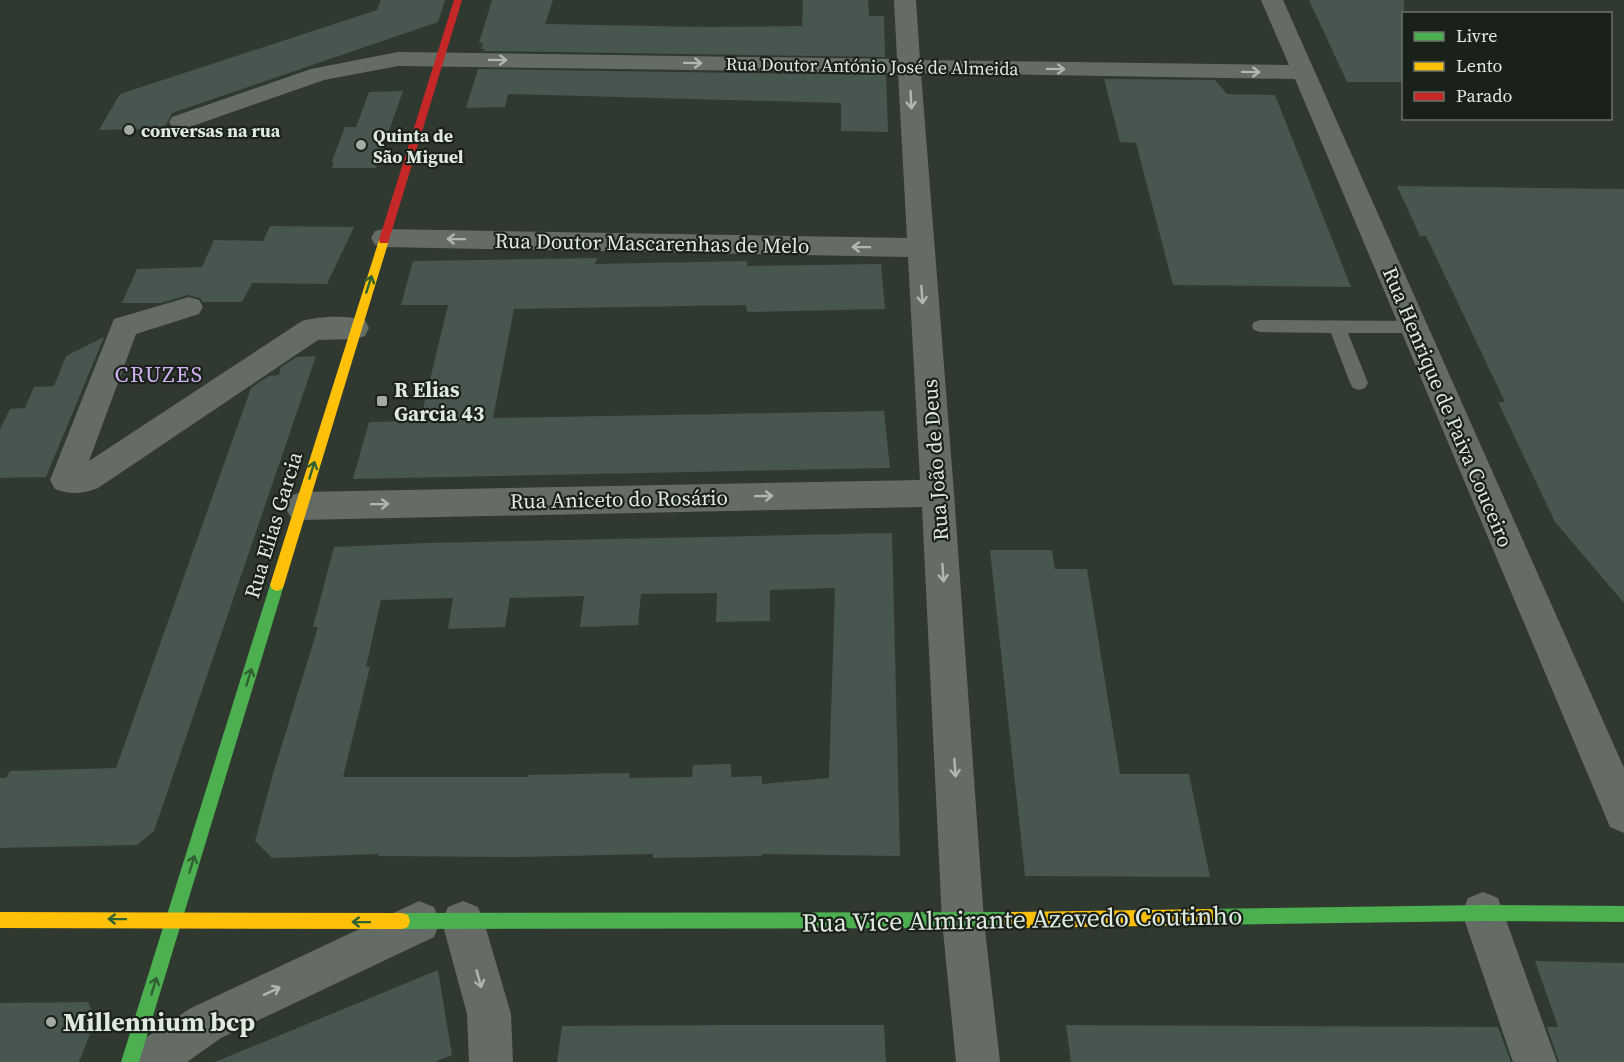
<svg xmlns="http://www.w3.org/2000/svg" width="1624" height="1062" viewBox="0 0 1624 1062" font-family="'Source Serif 4',serif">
	<rect width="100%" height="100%" fill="#303930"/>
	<path fill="#47564e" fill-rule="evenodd" d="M 381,0 L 445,0 L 438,22 L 172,113 L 164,129 L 99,130 L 120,94 L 377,10 Z
		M 492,0 L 553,0 L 545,24 L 708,27 L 802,26 L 803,0 L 868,0 L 869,16 L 884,16 L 885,57 L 484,51 L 485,49 L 481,49 L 483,43 L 479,43 Z
		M 1309,0 L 1404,0 L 1404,82 L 1347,82 Z
		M 478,69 L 886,75 L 888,132 L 841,131 L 841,103 L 508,94 L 505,107 L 466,108 Z
		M 1104,79 L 1215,80 L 1227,94 L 1275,95 L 1351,287 L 1173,285 L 1136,143 L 1120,142 Z
		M 403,91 L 376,168 L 332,168 L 334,162 L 331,163 L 345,127 L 356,127 L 369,92 Z
		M 1397,186 L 1624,189 L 1624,603 L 1555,522 L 1498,402 L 1505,402 L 1426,236 L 1420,236 Z
		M 270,226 L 354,227 L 327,284 L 252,283 L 242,302 L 203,302 L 200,298 L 188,295 L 161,303 L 122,303 L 137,269 L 202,267 L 214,240 L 263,241 Z
		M 597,258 L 595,264 L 747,261 L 747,266 L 881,264 L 885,309 L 747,312 L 746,305 L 514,309 L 493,418 L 884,411 L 890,468 L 353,479 L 369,422 L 420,421 L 448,305 L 401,305 L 413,261 Z
		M 104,337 L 46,477 L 0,478 L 0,429 L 10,409 L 25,408 L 34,387 L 54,386 L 66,356 Z
		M 316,356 L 154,831 L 137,845 L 0,848 L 0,778 L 6,778 L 10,771 L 116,768 L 251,388 L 269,376 L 279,375 L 281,367 L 297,357 Z
		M 892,533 L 900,856 L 762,854 L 762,856 L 653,858 L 653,854 L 517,857 L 378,856 L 378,854 L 272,858 L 255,841 L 273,774 L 318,627 L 313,627 L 334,547 L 427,543 ZM 835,588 L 829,778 L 762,784 L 762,776 L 731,777 L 731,764 L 693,765 L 692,777 L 629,778 L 630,773 L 528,775 L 528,777 L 343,777 L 370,667 L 366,667 L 381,600 L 453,598 L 448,629 L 505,627 L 510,598 L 584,596 L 580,627 L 638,625 L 641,594 L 717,593 L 716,622 L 770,621 L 770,590 Z
		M 990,550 L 1052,550 L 1055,569 L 1087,569 L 1120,774 L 1189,774 L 1210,877 L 1025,876 Z
		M 1535,961 L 1624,963 L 1624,1062 L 1559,1062 L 1547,1027 L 1558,1027 Z
		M 438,970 L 452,1055 L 435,1062 L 215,1062 Z
		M 88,1002 L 96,1019 L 79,1062 L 0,1062 L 0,1003 Z
		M 724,1025 L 884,1025 L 886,1062 L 557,1062 L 562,1026 Z
		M 1066,1025 L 1498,1027 L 1511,1062 L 1071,1062 Z"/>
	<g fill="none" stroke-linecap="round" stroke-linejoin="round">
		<path fill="#656c65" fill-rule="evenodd" d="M 1260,320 L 1414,321 L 1420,323 L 1422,327 L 1420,331 L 1414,333 L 1348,333 L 1368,383 L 1365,388 L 1359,390 L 1353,388 L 1350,383 L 1331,333 L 1260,332 L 1254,330 L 1252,326 L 1254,322 Z"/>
		<path fill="#656c65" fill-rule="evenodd" d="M 894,0 L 916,0 L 920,60 L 1289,65 L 1261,0 L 1283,0 L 1624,768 L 1624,833 L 1610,827 L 1295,79 L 921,73 L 954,493 L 984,921 L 1000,1062 L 956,1062 L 942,921 L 922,507 L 301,520 L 290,516 L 285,506 L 290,496 L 301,492 L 920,480 L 908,257 L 384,247 L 375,245 L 371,238 L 375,231 L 384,229 L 907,238 L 898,73 L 398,66 L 324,80 L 181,130 L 172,127 L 169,122 L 172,117 L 311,69 L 398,52 L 897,59 Z
			M 189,297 L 199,300 L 203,307 L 199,314 L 136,334 L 89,461 L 302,321 C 320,316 347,315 365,320 L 369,328 L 365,336 L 355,339 L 318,340 L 98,488 C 83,494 70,495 55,489 L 50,480 L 114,319 Z
			M 1483,892 L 1498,898 L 1557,1062 L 1513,1062 L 1462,913 L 1468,898 Z
			M 419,901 L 434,907 L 440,922 L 434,937 L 221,1038 L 187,1062 L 127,1062 L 133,1046 L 191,1008 Z
			M 463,901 L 478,907 L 484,922 L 511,1014 L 513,1062 L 469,1062 L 467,1014 L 442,922 L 448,907 Z"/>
		<path fill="#4caf50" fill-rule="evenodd" d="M 277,579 L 282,581 L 284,585 L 139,1062 L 121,1062 L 270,585 L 272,581 Z
			M 1483,905 L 1624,906 L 1624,922 L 1483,921 L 1210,925 L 1204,923 L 1202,917 L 1204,911 L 1210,909 Z
			M 1011,912 L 1017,914 L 1019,920 L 1017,926 L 1011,928 L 402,929 L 396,927 L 394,921 L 396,915 L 402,913 Z"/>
		<path fill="#ffc107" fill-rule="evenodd" d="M 384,236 L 389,240 L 284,585 L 282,589 L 277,591 L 272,589 L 270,585 L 379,240 Z
			M 1210,909 L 1216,911 L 1218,917 L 1216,923 L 1210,925 L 1011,928 L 1005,926 L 1003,920 L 1005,914 L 1011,912 Z
			M 0,912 L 402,913 L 408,915 L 410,921 L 408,927 L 402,929 L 0,928 Z"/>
		<path fill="#c62828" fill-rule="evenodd" d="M 454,0 L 462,0 L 389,240 L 388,243 L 380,243 L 379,240 Z"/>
	</g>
	<defs><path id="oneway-shaft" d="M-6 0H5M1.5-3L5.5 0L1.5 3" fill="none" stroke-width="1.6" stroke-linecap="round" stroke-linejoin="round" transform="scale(1.5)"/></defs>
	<g stroke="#aeb8ae">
		<use href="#oneway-shaft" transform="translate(498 60) rotate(1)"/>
		<use href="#oneway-shaft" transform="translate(693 63) rotate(1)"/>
		<use href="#oneway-shaft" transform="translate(1056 69) rotate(1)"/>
		<use href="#oneway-shaft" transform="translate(1251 72) rotate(1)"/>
		<use href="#oneway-shaft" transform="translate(911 100) rotate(87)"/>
		<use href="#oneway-shaft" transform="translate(456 239) rotate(-179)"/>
		<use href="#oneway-shaft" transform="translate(861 247) rotate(-179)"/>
		<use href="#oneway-shaft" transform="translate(922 295) rotate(86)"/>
		<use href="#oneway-shaft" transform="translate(764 496) rotate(-1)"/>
		<use href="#oneway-shaft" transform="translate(380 504) rotate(-1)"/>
		<use href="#oneway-shaft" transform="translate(943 573) rotate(86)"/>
		<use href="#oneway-shaft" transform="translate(955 768) rotate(86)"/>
		<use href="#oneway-shaft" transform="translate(479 979) rotate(74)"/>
		<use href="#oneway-shaft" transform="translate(272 991) rotate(-25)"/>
	</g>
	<g stroke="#306132">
		<use href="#oneway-shaft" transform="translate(369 284) rotate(-72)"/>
		<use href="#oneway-shaft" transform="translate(312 470) rotate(-73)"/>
		<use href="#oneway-shaft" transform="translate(249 677) rotate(-73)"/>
		<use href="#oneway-shaft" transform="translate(192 864) rotate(-73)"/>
		<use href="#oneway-shaft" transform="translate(117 919) rotate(-179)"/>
		<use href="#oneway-shaft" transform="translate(361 922) rotate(-179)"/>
		<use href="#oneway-shaft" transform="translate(154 986) rotate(-73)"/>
	</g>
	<g fill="#a2aca2" stroke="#1a211a" stroke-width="2">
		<circle cx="129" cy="130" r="6"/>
		<circle cx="361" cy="145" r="6"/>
		<rect x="376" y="395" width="12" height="12" rx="3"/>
		<circle cx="51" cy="1022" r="6"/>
	</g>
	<g text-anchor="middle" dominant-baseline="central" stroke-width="4.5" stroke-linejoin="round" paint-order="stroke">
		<g font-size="18" fill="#dfeadf" stroke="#1a211a">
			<text transform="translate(872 66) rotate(1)">Rua Doutor António José de Almeida</text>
		</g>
		<g font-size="18" font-weight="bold" fill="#dfeadf" stroke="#1a211a" text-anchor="start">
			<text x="141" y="130">conversas na rua</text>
			<text x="373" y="135">Quinta de<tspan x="373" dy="21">São Miguel</tspan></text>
		</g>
		<g font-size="21" fill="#dfeadf" stroke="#1a211a">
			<text transform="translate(652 243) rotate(1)">Rua Doutor Mascarenhas de Melo</text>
			<text transform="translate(1448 407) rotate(67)">Rua Henrique de Paiva Couceiro</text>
			<text transform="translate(935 460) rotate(-94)">Rua João de Deus</text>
			<text transform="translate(619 499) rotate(-1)">Rua Aniceto do Rosário</text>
			<text transform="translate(273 525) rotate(-73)">Rua Elias Garcia</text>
		</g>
		<g font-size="21" font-weight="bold" fill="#dfeadf" stroke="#1a211a" text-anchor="start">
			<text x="394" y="389">R Elias<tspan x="394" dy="24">Garcia 43</tspan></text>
		</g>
		<g font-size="22" letter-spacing="1.5" fill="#d1aff2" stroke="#1a211a">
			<text x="159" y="374">CRUZES</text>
		</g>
		<g font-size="26" fill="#dfeadf" stroke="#1a211a">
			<text transform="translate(1022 919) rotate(-1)">Rua Vice Almirante Azevedo Coutinho</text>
		</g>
		<g font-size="26" font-weight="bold" fill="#dfeadf" stroke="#1a211a" text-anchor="start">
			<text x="63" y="1022">Millennium bcp</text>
		</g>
	</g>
	<rect x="1402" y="12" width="210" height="108" fill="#1a211a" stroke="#697169" stroke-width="1.5"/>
	<rect x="1414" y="32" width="30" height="9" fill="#4caf50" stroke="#697169" stroke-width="1.5"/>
	<text x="1456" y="42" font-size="18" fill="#dfeadf">Livre</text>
	<rect x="1414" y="62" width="30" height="9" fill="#ffc107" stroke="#697169" stroke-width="1.5"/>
	<text x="1456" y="72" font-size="18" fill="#dfeadf">Lento</text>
	<rect x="1414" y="92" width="30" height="9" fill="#c62828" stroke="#697169" stroke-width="1.5"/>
	<text x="1456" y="102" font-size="18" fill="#dfeadf">Parado</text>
</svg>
